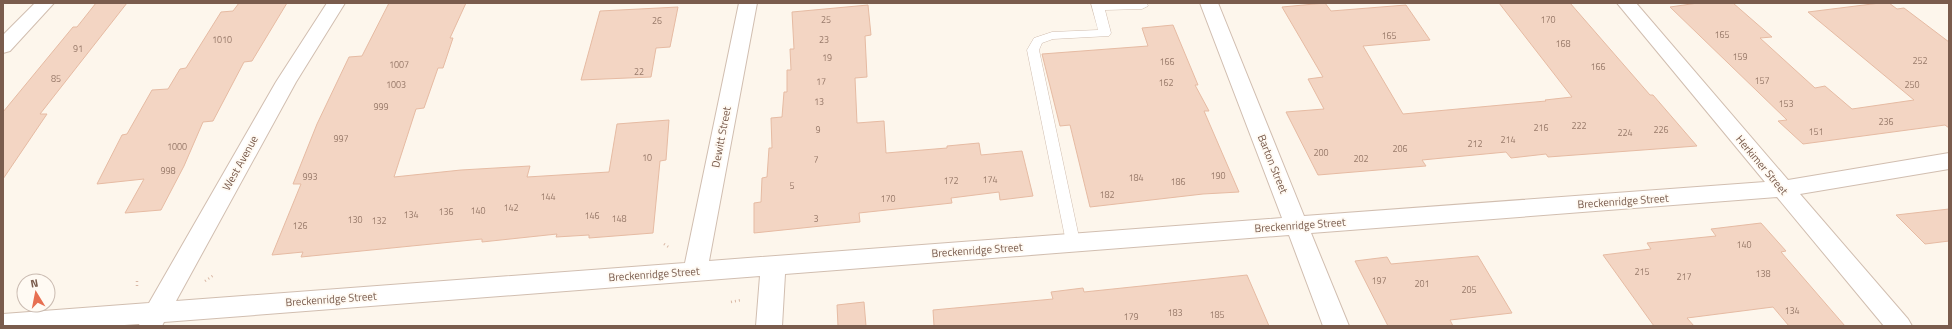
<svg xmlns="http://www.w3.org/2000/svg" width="1952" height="329" viewBox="0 0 1952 329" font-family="'Titillium Web',sans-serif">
	<rect width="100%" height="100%" fill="#fdf6ec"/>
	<path fill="#f3d5c3" stroke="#e6bba3" d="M 96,3 L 127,3 L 40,114 L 47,114 L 3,179 L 3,112 L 73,27 L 77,27 Z
		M 239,3 L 287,3 L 252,61 L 244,62 L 213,121 L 203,122 L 184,166 L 161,210 L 125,213 L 144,179 L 97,184 L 122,135 L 127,134 L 152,90 L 168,89 L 180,69 L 186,68 L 221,12 L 233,11 Z
		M 389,3 L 466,3 L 450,38 L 453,38 L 443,68 L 438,68 L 424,108 L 416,109 L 394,177 L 461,170 L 530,166 L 527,177 L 609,172 L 617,124 L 669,120 L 666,160 L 660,161 L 653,233 L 589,238 L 589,235 L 556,237 L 557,234 L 482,242 L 482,239 L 301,257 L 303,252 L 272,255 L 301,184 L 293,184 L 317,124 L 349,57 L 362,56 Z
		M 1325,3 L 1331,11 L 1406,5 L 1430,40 L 1363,46 L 1403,114 L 1546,101 L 1545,100 L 1572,97 L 1499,3 L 1570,3 L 1650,95 L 1653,95 L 1697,146 L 1548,157 L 1546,154 L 1511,158 L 1506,152 L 1422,160 L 1426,166 L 1318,175 L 1286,112 L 1324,109 L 1308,79 L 1323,77 L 1282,7 Z
		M 1698,3 L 1733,3 L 1772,37 L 1760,38 L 1815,88 L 1825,86 L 1852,109 L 1914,100 L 1808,12 L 1880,3 L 1889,3 L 1897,9 L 1904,8 L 1949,42 L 1949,128 L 1945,125 L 1803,144 L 1778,121 L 1787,120 L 1670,7 Z
		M 868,5 L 871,35 L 865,36 L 867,77 L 855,78 L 857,123 L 884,121 L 886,153 L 947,148 L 947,146 L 979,143 L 981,155 L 1022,151 L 1033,196 L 1000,200 L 999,192 L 951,198 L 952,203 L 859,213 L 860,222 L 754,233 L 754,203 L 761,202 L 762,178 L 767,177 L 769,148 L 772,148 L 771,118 L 782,117 L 784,92 L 787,92 L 787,70 L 791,70 L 790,49 L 794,49 L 792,12 Z
		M 678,7 L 670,47 L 656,48 L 651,77 L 581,80 L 600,11 Z
		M 1173,25 L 1198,85 L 1195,85 L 1209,111 L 1204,111 L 1239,192 L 1203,194 L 1090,207 L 1070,125 L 1060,126 L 1042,54 L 1148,46 L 1142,28 Z
		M 1949,209 L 1949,241 L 1925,244 L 1896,215 Z
		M 1761,223 L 1786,251 L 1781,252 L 1845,326 L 1789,326 L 1773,307 L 1687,318 L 1694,326 L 1654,326 L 1603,255 L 1651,249 L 1647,243 L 1716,236 L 1711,229 Z
		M 1478,256 L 1512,313 L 1450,320 L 1453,326 L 1388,326 L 1355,261 L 1387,257 L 1391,264 Z
		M 1247,275 L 1269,326 L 934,326 L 933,310 L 1053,299 L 1051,292 L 1083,288 L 1084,292 Z
		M 864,302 L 866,326 L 838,326 L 837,305 Z"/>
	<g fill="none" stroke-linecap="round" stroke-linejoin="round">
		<defs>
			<path id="service" d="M 1091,3 L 1147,3 L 1148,6 L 1142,9 L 1105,10 L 1111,33 L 1109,36 L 1053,39 L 1042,43 L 1039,50 L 1080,242 L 1078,246 L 1073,247 L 1068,246 L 1066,242 L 1027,50 L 1034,38 L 1052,32 L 1098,30 Z"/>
			<path id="minor" d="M 35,3 L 54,3 L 10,51 L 3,53 L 3,35 Z
				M 327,3 L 345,3 L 296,82 L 176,301 L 685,263 L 739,3 L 757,3 L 709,261 L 1282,218 L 1200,3 L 1218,3 L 1304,216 L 1765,182 L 1617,3 L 1636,3 L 1788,180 L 1949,153 L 1949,169 L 1800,194 L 1908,319 L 1912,326 L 1884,326 L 1777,197 L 1311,233 L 1349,326 L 1323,326 L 1289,235 L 785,274 L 782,326 L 756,326 L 760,276 L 164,322 L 162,326 L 140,326 L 139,324 L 110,326 L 3,326 L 3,314 L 149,303 L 276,82 Z"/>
		</defs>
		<use href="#service" stroke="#d1beb0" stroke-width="1"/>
		<use href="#minor" stroke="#d1beb0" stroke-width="2"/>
		<path stroke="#d9b8a5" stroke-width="2.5" stroke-dasharray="1 3" stroke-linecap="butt" d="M 664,244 L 670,248
			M 137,281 L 137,288
			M 205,281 L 214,275
			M 731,302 L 741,300"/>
		<use href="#service" fill="#fff" fill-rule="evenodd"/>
		<use href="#minor" fill="#fff" fill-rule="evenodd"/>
	</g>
	<g text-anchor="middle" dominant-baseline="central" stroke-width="3.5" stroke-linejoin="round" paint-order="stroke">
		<g font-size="9" fill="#987a6a">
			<text x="826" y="19">25</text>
			<text x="1548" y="19">170</text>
			<text x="657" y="20">26</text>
			<text x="1722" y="34">165</text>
			<text x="1389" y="35">165</text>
			<text x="222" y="39">1010</text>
			<text x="824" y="39">23</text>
			<text x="1563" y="43">168</text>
			<text x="78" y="48">91</text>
			<text x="1740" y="56">159</text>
			<text x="827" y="57">19</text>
			<text x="1920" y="60">252</text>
			<text x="1167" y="61">166</text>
			<text x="399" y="64">1007</text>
			<text x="1598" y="66">166</text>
			<text x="639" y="71">22</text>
			<text x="56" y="78">85</text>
			<text x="1762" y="80">157</text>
			<text x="821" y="81">17</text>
			<text x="1166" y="82">162</text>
			<text x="396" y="84">1003</text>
			<text x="1912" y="84">250</text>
			<text x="819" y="101">13</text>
			<text x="1786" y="103">153</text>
			<text x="381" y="106">999</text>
			<text x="1886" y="121">236</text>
			<text x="1579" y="125">222</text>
			<text x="1541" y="127">216</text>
			<text x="818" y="129">9</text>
			<text x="1661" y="129">226</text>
			<text x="1816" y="131">151</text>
			<text x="1625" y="132">224</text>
			<text x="341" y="138">997</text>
			<text x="1508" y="139">214</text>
			<text x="1475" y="143">212</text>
			<text x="177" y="146">1000</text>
			<text x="1400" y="148">206</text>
			<text x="1321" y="152">200</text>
			<text x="647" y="157">10</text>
			<text x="1361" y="158">202</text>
			<text x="816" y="159">7</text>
			<text x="168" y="170">998</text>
			<text x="1218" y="175">190</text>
			<text x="310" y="176">993</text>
			<text x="1136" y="177">184</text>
			<text x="990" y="179">174</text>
			<text x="951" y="180">172</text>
			<text x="1178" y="181">186</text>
			<text x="792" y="185">5</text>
			<text x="1107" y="194">182</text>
			<text x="548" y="196">144</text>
			<text x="888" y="198">170</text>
			<text x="511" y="207">142</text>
			<text x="478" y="210">140</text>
			<text x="446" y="211">136</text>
			<text x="411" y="214">134</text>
			<text x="592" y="215">146</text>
			<text x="619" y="218">148</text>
			<text x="816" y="218">3</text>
			<text x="355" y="219">130</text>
			<text x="379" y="220">132</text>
			<text x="300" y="225">126</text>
			<text x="1744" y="244">140</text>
			<text x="1642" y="271">215</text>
			<text x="1763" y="273">138</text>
			<text x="1684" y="276">217</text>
			<text x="1379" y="280">197</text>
			<text x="1422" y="283">201</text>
			<text x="1469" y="289">205</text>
			<text x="1792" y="310">134</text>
			<text x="1175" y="312">183</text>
			<text x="1217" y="314">185</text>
			<text x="1131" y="316">179</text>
		</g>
		<g font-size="11" fill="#7a5c4d" stroke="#fffaf3">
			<text transform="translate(721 137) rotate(-79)">Dewitt Street</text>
			<text transform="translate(240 163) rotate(-61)">West Avenue</text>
			<text transform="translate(1273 164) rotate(68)">Barton Street</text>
			<text transform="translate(1762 165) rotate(50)">Herkimer Street</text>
			<text transform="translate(1623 201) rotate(-4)">Breckenridge Street</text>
			<text transform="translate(1300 225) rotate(-4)">Breckenridge Street</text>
			<text transform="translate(977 250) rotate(-4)">Breckenridge Street</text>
			<text transform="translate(654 274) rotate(-4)">Breckenridge Street</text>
			<text transform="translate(331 299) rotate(-4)">Breckenridge Street</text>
		</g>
	</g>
	<rect width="1952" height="329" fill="none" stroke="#7a5c4d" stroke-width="8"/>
	<g transform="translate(36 293) rotate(350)"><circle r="19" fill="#fffaf3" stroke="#cabbb1"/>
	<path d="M0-3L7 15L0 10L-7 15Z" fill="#e76f51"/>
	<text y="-6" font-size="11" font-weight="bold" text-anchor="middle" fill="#7a5c4d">N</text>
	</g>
</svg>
